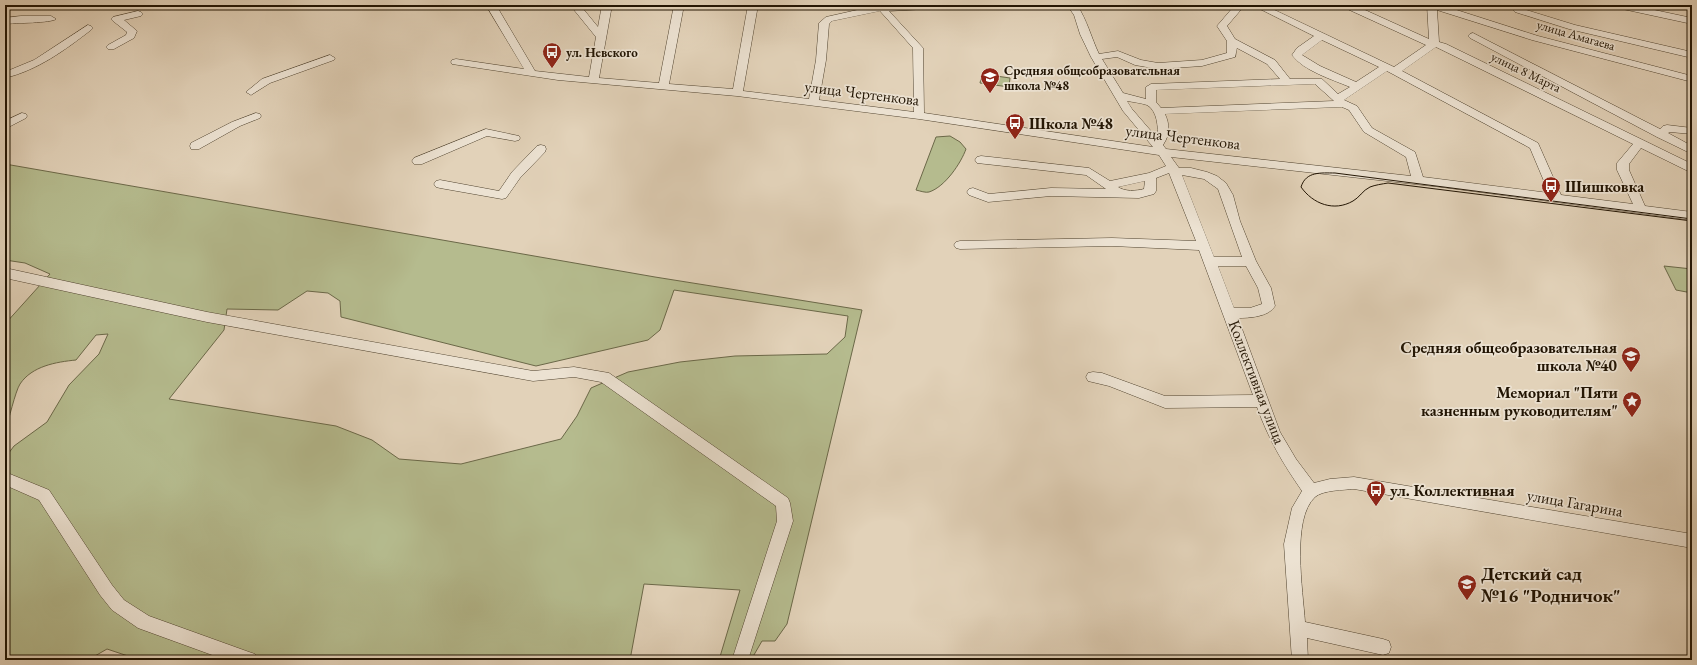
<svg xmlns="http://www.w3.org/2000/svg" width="1697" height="665" viewBox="0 0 1697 665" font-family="'EB Garamond',serif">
	<rect width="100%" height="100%" fill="#e2d2b9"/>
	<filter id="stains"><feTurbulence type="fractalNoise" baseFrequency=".005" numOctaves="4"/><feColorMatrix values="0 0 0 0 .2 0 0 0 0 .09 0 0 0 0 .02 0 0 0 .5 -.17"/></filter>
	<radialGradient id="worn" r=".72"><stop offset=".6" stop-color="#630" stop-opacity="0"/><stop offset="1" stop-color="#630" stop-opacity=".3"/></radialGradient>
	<path fill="#b5bb8e" stroke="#6b6848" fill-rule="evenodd" d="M 982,74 L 1010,78 L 1009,87 L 980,83 Z
		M 950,136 L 960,142 L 966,149 C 961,163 945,187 929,192 C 926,193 920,191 916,190 L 936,137 Z
		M 5,164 L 655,277 L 862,310 L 787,624 L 775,641 L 762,641 L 751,660 L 719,660 L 740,590 L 644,584 L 630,660 L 140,660 L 107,649 L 88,660 L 5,660 L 5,458 L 14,446 L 47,422 L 69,385 L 99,354 L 108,334 L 96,335 L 76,360 C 56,362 32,366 20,384 C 15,392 9,420 5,431 L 5,324 L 50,274 L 25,263 L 5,260 ZM 674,290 L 848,316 L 845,337 L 827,354 L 735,356 L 680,362 L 628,372 L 591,388 L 577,416 L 561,439 L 461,464 L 399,459 L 372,440 L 336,426 L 169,399 L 224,330 L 227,309 L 278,310 L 307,291 L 328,293 L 340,301 L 341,317 L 536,366 L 648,340 L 660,330 Z
		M 1664,266 L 1692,269 L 1692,293 L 1676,290 Z"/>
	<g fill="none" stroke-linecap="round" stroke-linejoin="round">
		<defs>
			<path id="minor" d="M 486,5 L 496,5 L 535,71 L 589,77 L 596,37 L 570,5 L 580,5 L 598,27 L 602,5 L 612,5 L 599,78 L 659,83 L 674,5 L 684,5 L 669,84 L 733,89 L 748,5 L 758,5 L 743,91 L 809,99 L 816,60 L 819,23 L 826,17 L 875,6 L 874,5 L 948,5 L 943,8 L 889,11 L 923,48 L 924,113 L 1153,147 L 1123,111 L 1091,57 L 1080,34 L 1074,15 L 1067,5 L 1077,5 C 1087,20 1091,37 1099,54 L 1118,51 L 1141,60 L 1158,63 L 1202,60 L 1227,53 L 1227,41 L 1217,26 L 1235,5 L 1245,5 L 1227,26 L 1235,39 L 1275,60 L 1290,79 L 1322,79 L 1338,94 L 1350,87 C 1331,79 1304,71 1292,55 L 1297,48 L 1314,36 L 1252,5 L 1264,5 L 1394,67 L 1426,45 L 1343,7 L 1341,5 L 1354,5 L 1429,39 L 1427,5 L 1441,5 L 1538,36 L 1692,76 L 1692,82 L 1532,40 L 1437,10 L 1439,42 L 1446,44 L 1692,164 L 1692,173 L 1641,148 L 1629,164 L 1629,170 L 1645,206 L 1692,212 L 1692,220 L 1441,187 L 1171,157 L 1179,168 L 1191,168 L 1207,172 L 1217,176 L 1226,183 L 1233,195 L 1240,221 L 1256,261 L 1271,288 L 1275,306 C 1269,317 1249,318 1238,318 L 1280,432 L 1296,459 L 1314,483 L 1330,479 L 1354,477 L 1692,534 L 1692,548 L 1354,489 C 1344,490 1323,490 1315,497 C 1291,519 1303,591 1305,622 L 1383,639 L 1389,641 L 1391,647 L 1389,653 L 1383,655 L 1307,638 L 1308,660 L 1292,660 L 1284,544 L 1292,508 L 1302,491 C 1282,462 1269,440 1257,407 L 1165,408 L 1109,386 L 1088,381 L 1086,377 L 1088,373 L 1093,372 L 1102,373 L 1165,396 L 1253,395 L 1199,250 L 1112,246 L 960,249 L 956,248 L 954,245 L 956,242 L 960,241 L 1112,238 L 1196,241 L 1169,173 L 1156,178 L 1156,191 L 1154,194 L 1139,198 L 1051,196 L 988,202 L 969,195 L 967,192 L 969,189 L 973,188 L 989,194 L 1051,188 L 1106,189 L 1086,175 L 977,163 L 975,160 L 977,157 L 981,156 L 1089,168 L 1110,181 L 1149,173 L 1166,166 L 1159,155 L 919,119 L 737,96 L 558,80 L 452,64 L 451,62 L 452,60 L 456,59 L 524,69 ZM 880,11 L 913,48 L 914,112 L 819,100 L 826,60 L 829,24 L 832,21 ZM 1322,40 L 1379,67 L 1356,82 L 1320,66 L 1302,55 ZM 1436,47 L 1633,144 L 1617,163 L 1617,170 L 1633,204 L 1561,195 L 1538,143 L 1402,71 ZM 1237,48 L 1267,64 L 1280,79 L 1151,84 L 1146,87 L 1146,99 L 1123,93 L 1102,59 L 1117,57 L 1135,65 L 1158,69 L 1202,66 L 1235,57 ZM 1387,71 L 1530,148 L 1549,193 L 1423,177 L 1415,152 L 1372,128 L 1357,106 L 1344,100 ZM 1315,84 L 1334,101 L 1161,108 L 1156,102 L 1156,90 ZM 1127,101 C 1133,102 1141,103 1147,105 C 1157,110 1159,128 1157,138 L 1132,109 ZM 1342,107 L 1349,110 L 1364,132 L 1406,157 L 1411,176 L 1166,149 L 1163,145 C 1170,135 1170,125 1165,114 ZM 1182,175 L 1204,179 L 1218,189 L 1242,257 L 1214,257 ZM 1145,181 L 1144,189 C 1136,191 1125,192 1118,187 ZM 1218,266 L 1246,266 L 1258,288 L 1262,304 L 1250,308 L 1234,308 Z
				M 1514,5 L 1524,5 L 1523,9 L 1575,25 L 1692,52 L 1692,58 L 1569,29 L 1515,12 L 1513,10 Z
				M 1613,5 L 1631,5 L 1692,18 L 1692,24 L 1618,8 Z
				M 138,11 L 141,12 L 143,14 L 141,16 L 124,20 L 137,31 L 134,38 L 114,49 L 108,49 L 106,47 L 108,45 L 126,35 L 127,32 L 113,21 L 111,19 L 113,17 Z
				M 21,16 L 51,16 L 56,19 C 52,23 14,23 5,24 L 5,18 Z
				M 88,25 L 91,26 L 93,28 L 91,30 C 65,50 38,70 5,78 L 5,72 L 34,60 Z
				M 1473,33 L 1660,129 L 1663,126 L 1667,125 L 1692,128 L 1692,134 L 1670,132 L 1668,133 L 1692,146 L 1692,154 L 1657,137 L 1470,38 L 1468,36 L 1470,34 Z
				M 330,55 L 335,58 L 334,60 L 270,83 L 251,95 L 246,92 L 262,79 Z
				M 22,113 L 26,114 L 27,116 L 26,118 L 5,129 L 5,121 Z
				M 256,113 L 260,114 L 261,116 L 260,118 L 240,126 L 199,149 L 191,149 L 190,146 L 191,143 L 232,122 Z
				M 486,129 L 519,136 L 520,138 L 519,140 L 515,141 L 487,136 L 422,164 L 414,164 L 412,161 L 414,158 Z
				M 541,145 L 545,146 L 546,149 L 545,152 L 520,178 L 506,198 L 502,199 L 440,188 L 436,187 L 434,184 L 436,181 L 440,180 L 499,191 L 512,172 L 537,146 Z
				M 5,268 L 207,312 L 533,371 L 574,367 L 609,373 L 788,498 L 790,503 L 793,521 L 748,660 L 732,660 L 777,521 L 776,506 L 601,382 L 574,377 L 533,381 L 207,322 L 5,278 Z
				M 5,472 L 49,490 L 112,585 L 124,600 L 149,616 L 249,652 L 255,654 L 257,660 L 226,660 L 138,628 L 112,610 L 100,595 L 39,500 L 5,485 Z"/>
		</defs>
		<use href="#minor" stroke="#514430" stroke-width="1"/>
		<use href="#minor" fill="#ece2d2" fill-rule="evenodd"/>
		<path stroke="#211403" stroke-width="1" d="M 1692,219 L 1335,173 C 1321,173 1306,171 1301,187 C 1313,204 1334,212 1353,201 C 1359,198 1363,190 1370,187 C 1375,185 1382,184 1388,183 L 1692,221"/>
	</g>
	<defs>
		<symbol id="bus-pin" viewBox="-11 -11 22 30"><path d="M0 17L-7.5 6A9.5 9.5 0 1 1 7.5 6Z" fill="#8f2418" stroke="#ece2d2"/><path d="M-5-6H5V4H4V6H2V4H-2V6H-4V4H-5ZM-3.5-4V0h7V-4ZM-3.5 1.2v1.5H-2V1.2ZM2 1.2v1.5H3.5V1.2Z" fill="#fff"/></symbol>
		<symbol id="school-pin" viewBox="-11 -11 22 30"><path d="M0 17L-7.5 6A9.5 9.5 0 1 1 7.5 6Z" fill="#8f2418" stroke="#ece2d2"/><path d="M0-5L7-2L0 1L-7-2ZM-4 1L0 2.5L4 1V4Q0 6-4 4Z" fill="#fff"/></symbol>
		<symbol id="sight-pin" viewBox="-11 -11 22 30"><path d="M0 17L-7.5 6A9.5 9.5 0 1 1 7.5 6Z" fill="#8f2418" stroke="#ece2d2"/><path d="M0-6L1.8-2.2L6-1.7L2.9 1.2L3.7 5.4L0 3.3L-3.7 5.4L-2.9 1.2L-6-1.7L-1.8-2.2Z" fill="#fff"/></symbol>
	</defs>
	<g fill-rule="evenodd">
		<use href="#bus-pin" x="541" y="41" width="22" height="30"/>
		<use href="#school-pin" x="979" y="66" width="22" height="30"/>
		<use href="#bus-pin" x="1004" y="112" width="22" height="30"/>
		<use href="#bus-pin" x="1540" y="175" width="22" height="30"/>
		<use href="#school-pin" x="1620" y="345" width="22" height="30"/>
		<use href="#sight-pin" x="1621" y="390" width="22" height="30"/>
		<use href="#bus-pin" x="1365" y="479" width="22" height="30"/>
		<use href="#school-pin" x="1456" y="573" width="22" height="30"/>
	</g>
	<g text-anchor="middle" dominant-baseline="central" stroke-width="3.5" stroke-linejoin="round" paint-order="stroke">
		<g font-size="13" fill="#211403" stroke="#ece2d2">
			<text transform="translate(1576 35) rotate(16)">улица Амагаева</text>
			<text transform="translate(1526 72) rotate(26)">улица 8 Марта</text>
		</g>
		<g font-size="13" font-weight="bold" fill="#211403" stroke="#ece2d2" text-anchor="start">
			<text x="566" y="52">ул. Невского</text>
			<text x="1004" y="70">Средняя общеобразовательная<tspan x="1004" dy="15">школа №48</tspan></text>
		</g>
		<g font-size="16" fill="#211403" stroke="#ece2d2">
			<text transform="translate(862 93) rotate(7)">улица Чертенкова</text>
			<text transform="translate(1183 137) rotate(7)">улица Чертенкова</text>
			<text transform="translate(1257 382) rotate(69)">Коллективная улица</text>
			<text transform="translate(1575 503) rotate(10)">улица Гагарина</text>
		</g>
		<g font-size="16" font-weight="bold" fill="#211403" stroke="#ece2d2" text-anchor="start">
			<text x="1029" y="123">Школа №48</text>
			<text x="1565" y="186">Шишковка</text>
			<text x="1617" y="347" text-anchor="end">Средняя общеобразовательная<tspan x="1617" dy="18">школа №40</tspan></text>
			<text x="1618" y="392" text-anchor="end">Мемориал "Пяти<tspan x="1618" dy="18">казненным руководителям"</tspan></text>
			<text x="1390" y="490">ул. Коллективная</text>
		</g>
		<g font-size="19" font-weight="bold" fill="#211403" stroke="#ece2d2" text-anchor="start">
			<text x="1481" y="573">Детский сад<tspan x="1481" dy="22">№16 "Родничок"</tspan></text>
		</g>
	</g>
	<rect width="1697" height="665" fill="none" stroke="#e2d2b9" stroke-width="20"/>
	<rect x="6" y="6" width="1685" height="653" fill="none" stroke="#211403" stroke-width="2"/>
	<rect x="10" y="10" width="1677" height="645" fill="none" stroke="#211403"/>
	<rect width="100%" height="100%" filter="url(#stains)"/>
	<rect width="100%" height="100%" fill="url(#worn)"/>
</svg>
